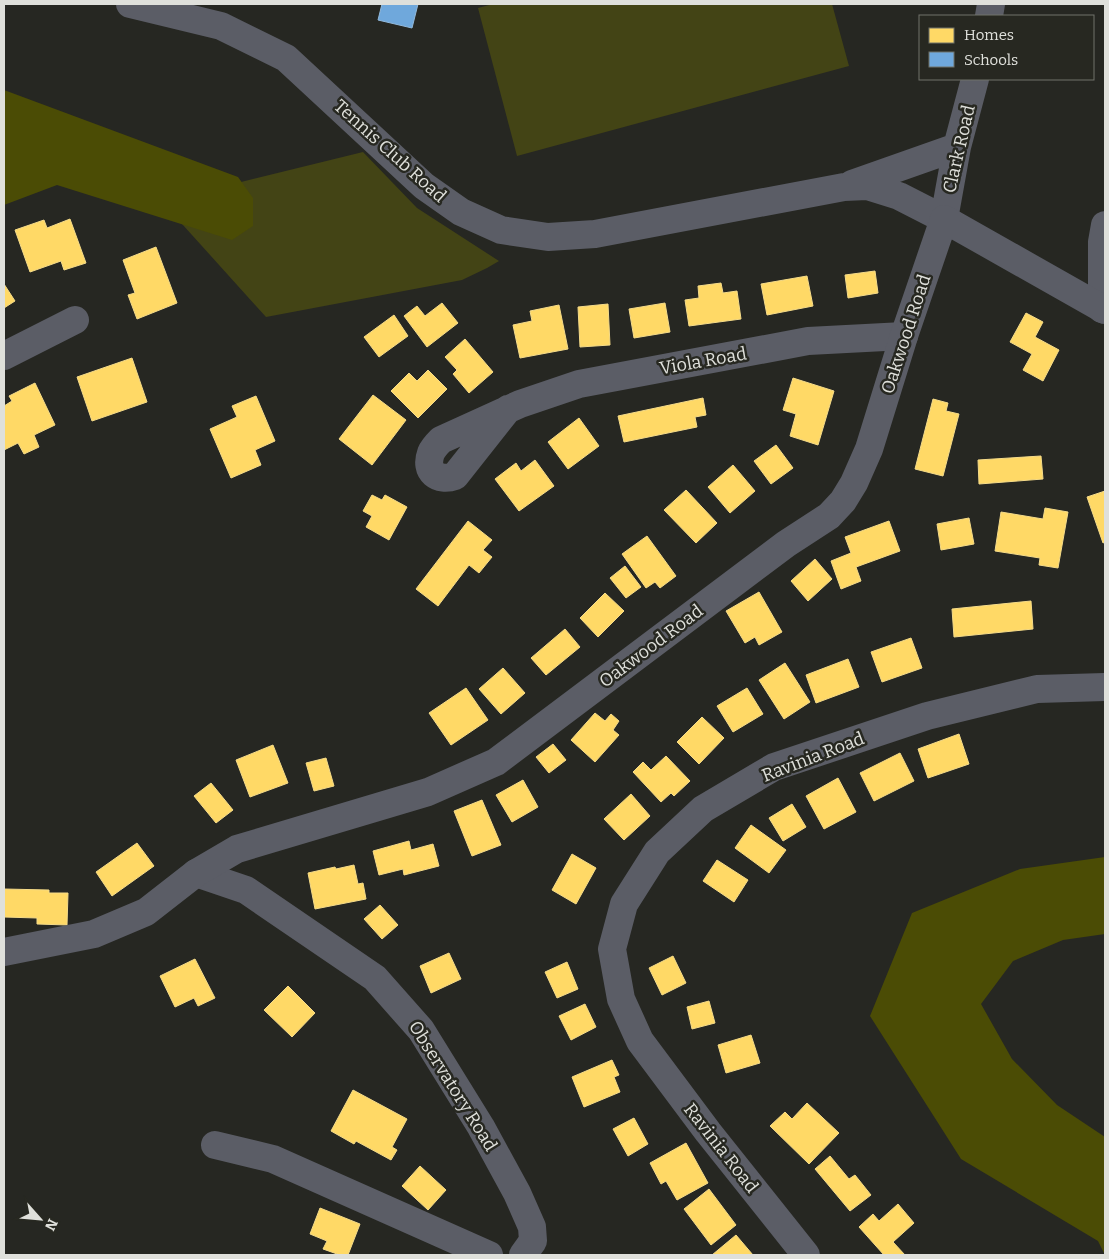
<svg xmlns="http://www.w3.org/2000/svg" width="1109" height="1259" viewBox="0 0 1109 1259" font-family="Bitter,serif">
	<rect width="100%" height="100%" fill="#262722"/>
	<path fill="#434415" d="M 493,4 L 832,4 L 849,66 L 517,156 L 478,8 Z
		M 363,152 L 417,208 L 499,261 L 487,268 L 462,280 L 266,317 L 164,204 L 221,187 Z"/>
	<path fill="#4b4c05" d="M 4,90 L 238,177 L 253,198 L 253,226 L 232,240 L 57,185 L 4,205 Z
		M 1105,857 L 1105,934 L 1063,940 L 1013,961 L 981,1004 L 1012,1059 L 1057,1105 L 1105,1137 L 1105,1255 L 1098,1241 L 961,1159 L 870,1016 L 912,913 L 1020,869 Z"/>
	<path fill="#ffd966" stroke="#f5db89" d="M 70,219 L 86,263 L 64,270 L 61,261 L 30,272 L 15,230 L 44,220 L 47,228 Z
		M 156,247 L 177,303 L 137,319 L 128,295 L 135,293 L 123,260 Z
		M 875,271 L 878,293 L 848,298 L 845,275 Z
		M 807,276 L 813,306 L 767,315 L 761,284 Z
		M 721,283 L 723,293 L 737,291 L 741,319 L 689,326 L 685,300 L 699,298 L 698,286 Z
		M 4,284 L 15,301 L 4,308 Z
		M 442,303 L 458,323 L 427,347 L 404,316 L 417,306 L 425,316 Z
		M 665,303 L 670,332 L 634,338 L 629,309 Z
		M 608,304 L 610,345 L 580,347 L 578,307 Z
		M 559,305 L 568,349 L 520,358 L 513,325 L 532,321 L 530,311 Z
		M 1026,313 L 1043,322 L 1035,337 L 1059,350 L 1043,381 L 1023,370 L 1032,354 L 1010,342 Z
		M 394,315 L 408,336 L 379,357 L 364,337 Z
		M 465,339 L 493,372 L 469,393 L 453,374 L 457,370 L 445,357 Z
		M 132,358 L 147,402 L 92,421 L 77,377 Z
		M 428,370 L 447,389 L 418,418 L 391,391 L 409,373 L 417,381 Z
		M 793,378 L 834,391 L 818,445 L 790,436 L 796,414 L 783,410 Z
		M 35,383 L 55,425 L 34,435 L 39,447 L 24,454 L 18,443 L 4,450 L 4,406 L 12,401 L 9,396 Z
		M 373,395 L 406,420 L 372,465 L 339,439 Z
		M 256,396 L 275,441 L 255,450 L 261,465 L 231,478 L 210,429 L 237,417 L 232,406 Z
		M 703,398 L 706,415 L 695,417 L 697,427 L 624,442 L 618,416 Z
		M 933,399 L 948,403 L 946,411 L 959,414 L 943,476 L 915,469 Z
		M 579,418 L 599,446 L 568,469 L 548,442 Z
		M 776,445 L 793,468 L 771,484 L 754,461 Z
		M 1041,456 L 1043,479 L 979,484 L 978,460 Z
		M 535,460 L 554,486 L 519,511 L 495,479 L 516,463 L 521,471 Z
		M 733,465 L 755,491 L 730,513 L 708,487 Z
		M 686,490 L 717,523 L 696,543 L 664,510 Z
		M 1105,491 L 1105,542 L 1103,543 L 1087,497 Z
		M 372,495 L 382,500 L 385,495 L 407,507 L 389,540 L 366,527 L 372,516 L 363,511 Z
		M 1045,508 L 1068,512 L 1058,568 L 1039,565 L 1040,558 L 995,551 L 1001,512 L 1043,519 Z
		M 969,518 L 974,544 L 941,550 L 937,524 Z
		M 468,521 L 492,540 L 483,550 L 492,557 L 479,573 L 469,565 L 438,606 L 416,589 Z
		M 889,521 L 900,551 L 856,567 L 861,581 L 841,589 L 831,561 L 851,553 L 845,537 Z
		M 647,536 L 676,576 L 660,588 L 655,582 L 646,588 L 622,554 Z
		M 815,559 L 832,579 L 808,601 L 791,581 Z
		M 625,566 L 641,587 L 626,598 L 610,578 Z
		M 759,592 L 782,632 L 759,645 L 755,637 L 745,643 L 726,611 Z
		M 605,593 L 624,611 L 598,637 L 580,618 Z
		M 1031,601 L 1033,629 L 954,637 L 952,609 Z
		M 565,629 L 580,647 L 546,675 L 531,658 Z
		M 911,638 L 922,668 L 882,682 L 871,652 Z
		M 848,659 L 859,687 L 816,703 L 806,675 Z
		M 785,663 L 810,702 L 784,719 L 759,680 Z
		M 503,668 L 525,693 L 501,714 L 479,689 Z
		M 466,688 L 488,720 L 451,745 L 429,713 Z
		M 747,688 L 763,714 L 733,732 L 717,706 Z
		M 595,713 L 605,721 L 611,714 L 619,721 L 613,730 L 619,735 L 595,762 L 571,740 Z
		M 702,717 L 724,738 L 699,764 L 677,742 Z
		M 959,734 L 969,764 L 928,778 L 918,749 Z
		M 553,744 L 566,760 L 549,773 L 536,757 Z
		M 273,745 L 288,783 L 250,797 L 236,760 Z
		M 900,753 L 914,781 L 874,801 L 860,773 Z
		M 666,756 L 690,781 L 674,796 L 671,793 L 661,802 L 633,772 L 643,762 L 651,770 Z
		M 326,758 L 334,786 L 314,791 L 306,763 Z
		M 838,778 L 856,812 L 824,829 L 806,796 Z
		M 523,780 L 538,807 L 512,822 L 496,795 Z
		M 211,783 L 233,810 L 216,823 L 194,796 Z
		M 631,794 L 650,816 L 624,840 L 604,819 Z
		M 482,800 L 501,845 L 472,856 L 454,811 Z
		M 792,804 L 806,827 L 783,841 L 769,818 Z
		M 751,825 L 786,850 L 769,873 L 735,848 Z
		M 409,841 L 411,850 L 433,844 L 439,866 L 404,875 L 403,869 L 379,875 L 373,851 Z
		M 137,843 L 154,866 L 112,896 L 96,872 Z
		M 572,854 L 596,868 L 576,904 L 552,890 Z
		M 717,860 L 748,880 L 734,902 L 703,881 Z
		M 354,865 L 358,884 L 363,883 L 366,899 L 315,909 L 308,873 L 335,867 L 336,869 Z
		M 4,889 L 49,890 L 49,893 L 68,893 L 67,925 L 37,924 L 37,918 L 4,917 Z
		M 380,905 L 398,925 L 382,939 L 364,919 Z
		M 449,953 L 461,979 L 431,993 L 420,966 Z
		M 673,956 L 686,983 L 662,995 L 649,968 Z
		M 195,959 L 215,998 L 198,1006 L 194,998 L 175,1007 L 160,976 Z
		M 567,962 L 578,989 L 557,998 L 545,972 Z
		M 288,986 L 315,1013 L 292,1037 L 264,1010 Z
		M 709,1001 L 715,1023 L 692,1029 L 687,1007 Z
		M 585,1004 L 596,1027 L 571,1040 L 559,1016 Z
		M 751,1035 L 760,1063 L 726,1073 L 718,1045 Z
		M 612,1060 L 619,1075 L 614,1077 L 620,1092 L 584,1107 L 572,1077 Z
		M 353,1090 L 407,1119 L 392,1147 L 397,1150 L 391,1160 L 356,1141 L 354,1144 L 331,1131 Z
		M 807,1103 L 839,1133 L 809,1164 L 770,1126 L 785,1112 L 792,1119 Z
		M 634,1118 L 648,1144 L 628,1156 L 613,1129 Z
		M 686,1143 L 708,1183 L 677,1200 L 666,1181 L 661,1184 L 650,1163 Z
		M 830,1156 L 849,1179 L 855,1175 L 871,1195 L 850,1211 L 815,1169 Z
		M 420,1166 L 446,1190 L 428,1210 L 402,1186 Z
		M 709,1189 L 736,1225 L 711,1245 L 684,1209 Z
		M 898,1204 L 914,1223 L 893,1242 L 905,1255 L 884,1255 L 859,1227 L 873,1214 L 879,1221 Z
		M 320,1208 L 360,1224 L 348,1255 L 340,1255 L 323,1249 L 327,1241 L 310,1234 Z
		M 736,1235 L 753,1255 L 712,1255 Z"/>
	<path fill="#6fa8dc" stroke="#91b9dc" d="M 382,4 L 418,4 L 412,28 L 378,20 Z"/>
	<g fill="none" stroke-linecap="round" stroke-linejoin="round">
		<path stroke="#5b5d66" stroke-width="28" d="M 130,4 L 221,26 L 286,58 L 424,186 L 461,212 L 501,230 L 548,237 L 595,234 L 844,187 L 867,186 L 899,196 L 944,219 L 957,147 L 975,79
			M 989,16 L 991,4
			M 852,184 L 957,147
			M 1102,309 L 1102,242 L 1105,225
			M 4,356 L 75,320
			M 508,409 L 455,476 C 438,482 424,472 431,453 C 433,448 437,444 441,440 L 520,404 L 579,384 L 808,341 L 904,336
			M 196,873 L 246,890 L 375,978 L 421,1030 L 481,1127 L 517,1193 L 532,1227 L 533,1241 L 523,1255
			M 215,1145 L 273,1159 L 489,1255
			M 806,1255 L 708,1132 L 640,1041 L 621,999 L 612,949 L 624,904 L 657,852 L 703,809 L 774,767 L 927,716 L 1037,689 L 1105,687"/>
		<path stroke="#5b5d66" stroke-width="28" d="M 4,952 L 94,934 L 146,912 L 196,873 L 237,849 L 428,792 L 496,762 L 786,544 L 829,516 L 843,501 L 854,483 L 869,449 L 904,336 L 944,219 L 1105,310"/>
	</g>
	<g text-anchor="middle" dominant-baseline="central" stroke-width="5" stroke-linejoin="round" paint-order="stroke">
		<g font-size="18" fill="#dfe0db" stroke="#272821">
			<text transform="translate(959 149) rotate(-77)">Clark Road</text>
			<text transform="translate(390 151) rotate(42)">Tennis Club Road</text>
			<text transform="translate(906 334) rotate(-72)">Oakwood Road</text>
			<text transform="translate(703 361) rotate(-10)">Viola Road</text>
			<text transform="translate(651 646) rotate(-37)">Oakwood Road</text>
			<text transform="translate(813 757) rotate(-21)">Ravinia Road</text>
			<text transform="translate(453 1086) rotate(58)">Observatory Road</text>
			<text transform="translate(721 1148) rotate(52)">Ravinia Road</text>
		</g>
	</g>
	<rect width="1109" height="1259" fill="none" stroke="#dfe0db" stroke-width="10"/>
	<rect x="919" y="15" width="175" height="65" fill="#272821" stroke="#71726b"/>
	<rect x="929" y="28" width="25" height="15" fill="#ffd966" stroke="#71726b"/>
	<text x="964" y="40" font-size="15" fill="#dfe0db">Homes</text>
	<rect x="929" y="52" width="25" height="15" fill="#6fa8dc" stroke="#71726b"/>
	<text x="964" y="65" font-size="15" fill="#dfe0db">Schools</text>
	<g transform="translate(40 1219) rotate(117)" stroke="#272821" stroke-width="4" paint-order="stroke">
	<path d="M0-4L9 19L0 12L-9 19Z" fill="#dfe0db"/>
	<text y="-8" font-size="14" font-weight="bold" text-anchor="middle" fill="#dfe0db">N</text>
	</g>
</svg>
